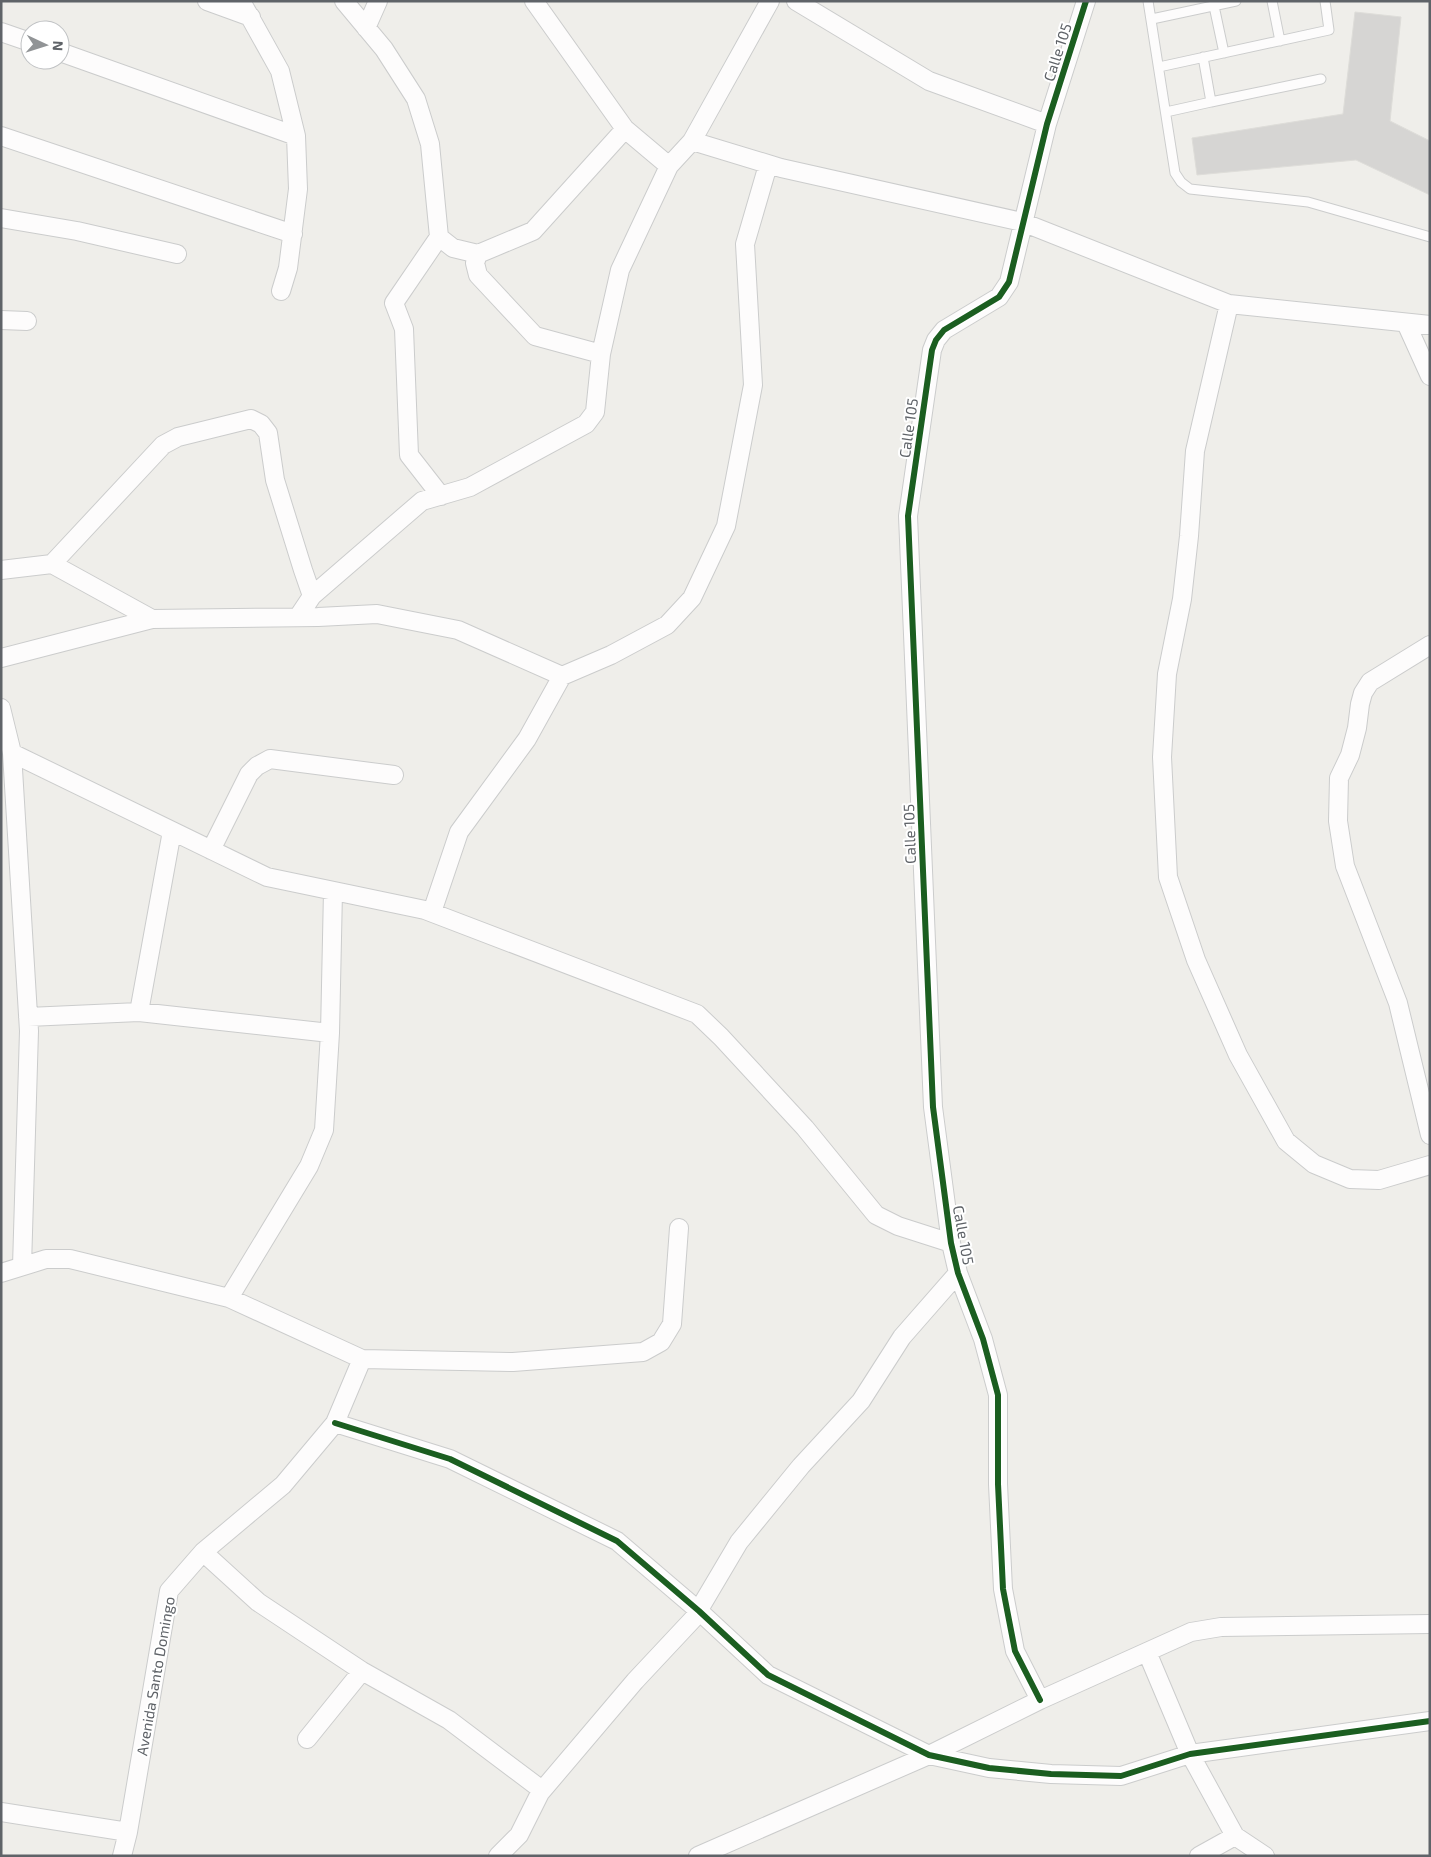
<svg xmlns="http://www.w3.org/2000/svg" width="1431" height="1857" viewBox="0 0 1431 1857" font-family="'Exo 2',sans-serif">
	<rect width="100%" height="100%" fill="#efeeea"/>
	<path fill="#d6d5d3" stroke="#deddd9" d="M 1355,12 L 1401,17 L 1390,121 L 1430,141 L 1430,195 L 1356,160 L 1197,175 L 1192,138 L 1343,114 Z"/>
	<g fill="none" stroke-linecap="round" stroke-linejoin="round">
		<defs>
			<path id="service" d="M 1148,1 L 1175,173 L 1181,182 L 1190,189 L 1308,202 L 1430,237
				M 1272,1 L 1280,41
				M 1214,6 L 1224,53
				M 1152,19 L 1236,1
				M 1159,67 L 1329,30 L 1325,1
				M 1211,102 L 1321,79
				M 1166,112 L 1211,102 L 1203,57"/>
			<path id="minor" d="M 207,1 L 251,17
				M 241,1 L 280,71 L 296,136 L 298,189 L 288,268 L 281,291
				M 344,1 L 384,49 L 416,99 L 430,144 L 439,237 L 394,303 L 404,329 L 409,455 L 441,496
				M 534,1 L 625,129
				M 796,1 L 929,81 L 1047,124
				M 366,28 L 378,1
				M 1,32 L 30,42
				M 60,52 L 296,136
				M 1,136 L 293,234
				M 692,141 L 781,168 L 1022,222 L 1229,304 L 1430,325
				M 1,218 L 77,231 L 177,254
				M 439,237 L 453,248 L 478,254
				M 1229,304 L 1195,451 L 1189,536 L 1182,599 L 1167,674 L 1162,757 L 1168,877 L 1196,960 L 1238,1055 L 1286,1141 L 1314,1164 L 1350,1179 L 1379,1180 L 1430,1165
				M 1,320 L 27,321
				M 1406,323 L 1430,376
				M 601,354 L 535,336 L 478,275 L 475,263 L 478,254 L 533,231 L 625,129 L 669,166
				M 52,564 L 152,619
				M 1,570 L 52,564 L 163,445 L 178,437 L 251,419 L 261,424 L 268,433 L 275,480 L 303,570 L 312,596
				M 298,617 L 312,596 L 422,501 L 470,487 L 586,424 L 595,412 L 601,354 L 620,270 L 669,166 L 692,141 L 770,1
				M 1430,645 L 1370,682 L 1363,693 L 1360,704 L 1357,728 L 1350,755 L 1339,778 L 1338,821 L 1345,866 L 1398,1003 L 1430,1135
				M 1,658 L 152,619 L 318,617 L 377,614 L 458,630 L 562,676
				M 1,708 L 12,753 L 29,1031 L 22,1266
				M 12,753 L 267,877 L 425,910 L 697,1014 L 721,1037 L 805,1128 L 876,1215 L 898,1226 L 951,1243
				M 211,850 L 249,774 L 257,766 L 270,759 L 394,775
				M 432,912 L 459,832 L 527,739 L 562,676 L 611,655 L 667,625 L 692,598 L 726,526 L 753,385 L 745,244 L 768,165
				M 139,1012 L 172,831
				M 28,1017 L 139,1012 L 330,1033
				M 1,1273 L 46,1259 L 70,1259 L 229,1298 L 362,1359 L 513,1362 L 643,1352 L 661,1342 L 672,1324 L 679,1228
				M 229,1298 L 309,1166 L 324,1130 L 330,1033 L 333,891
				M 335,1423 L 450,1459 L 617,1541 L 699,1611 L 768,1675 L 929,1755 L 989,1768 L 1051,1774 L 1121,1776 L 1190,1754 L 1430,1721
				M 203,1552 L 258,1602 L 362,1671 L 449,1720 L 542,1790
				M 1147,1652 L 1190,1754 L 1235,1836 L 1265,1856
				M 1040,1700 L 1015,1651 L 1003,1589 L 998,1484 L 998,1395 L 983,1339 L 958,1273 L 951,1243 L 933,1107 L 908,516 L 932,350 L 936,340 L 944,330 L 999,297 L 1009,282 L 1047,124 L 1086,1
				M 307,1739 L 362,1671
				M 1,1812 L 128,1832
				M 122,1856 L 128,1832 L 169,1591 L 203,1552 L 283,1485 L 335,1423 L 362,1359
				M 498,1856 L 519,1835 L 540,1793 L 635,1681 L 694,1618 L 739,1542 L 801,1466 L 861,1401 L 902,1337 L 958,1273
				M 698,1856 L 929,1755 L 1040,1700 L 1191,1632 L 1221,1627 L 1430,1624
				M 1199,1856 L 1235,1836"/>
		</defs>
		<use href="#service" stroke="#cbcccc" stroke-width="11"/>
		<use href="#minor" stroke="#cbcccc" stroke-width="20"/>
		<use href="#service" stroke="#fdfcfc" stroke-width="9"/>
		<use href="#minor" stroke="#fdfcfc" stroke-width="18"/>
		<defs>
			<path id="cycleway" d="M 335,1423 L 450,1459 L 617,1541 L 699,1611 L 768,1675 L 929,1755 L 989,1768 L 1051,1774 L 1121,1776 L 1190,1754 L 1430,1721
				M 1040,1700 L 1015,1651 L 1003,1589 L 998,1484 L 998,1395 L 983,1339 L 958,1273 L 951,1243 L 933,1107 L 908,516 L 932,350 L 936,340 L 944,330 L 999,297 L 1009,282 L 1047,124 L 1086,1"/>
		</defs>
		<use href="#cycleway" stroke="#fff" stroke-width="9"/>
		<use href="#cycleway" stroke="#1b5e20" stroke-width="6"/>
	</g>
	<g text-anchor="middle" dominant-baseline="central" stroke-width="4" stroke-linejoin="round" paint-order="stroke">
		<g font-size="15" fill="#5f6368" stroke="#fff">
			<text transform="translate(1057 52) rotate(-72)">Calle 105</text>
			<text transform="translate(908 428) rotate(-82)">Calle 105</text>
			<text transform="translate(909 834) rotate(-92)">Calle 105</text>
			<text transform="translate(964 1235) rotate(80)">Calle 105</text>
			<text transform="translate(155 1676) rotate(-80)">Avenida Santo Domingo</text>
		</g>
	</g>
	<rect width="1431" height="1857" fill="none" stroke="#5f6368" stroke-width="5"/>
	<g transform="translate(45 45) rotate(94)"><circle r="24" fill="#ffffff" stroke="#bfc1c3"/>
	<path d="M0-4L9 19L0 12L-9 19Z" fill="#919496"/>
	<text y="-8" font-size="14" font-weight="bold" text-anchor="middle" fill="#5f6368">N</text>
	</g>
</svg>
